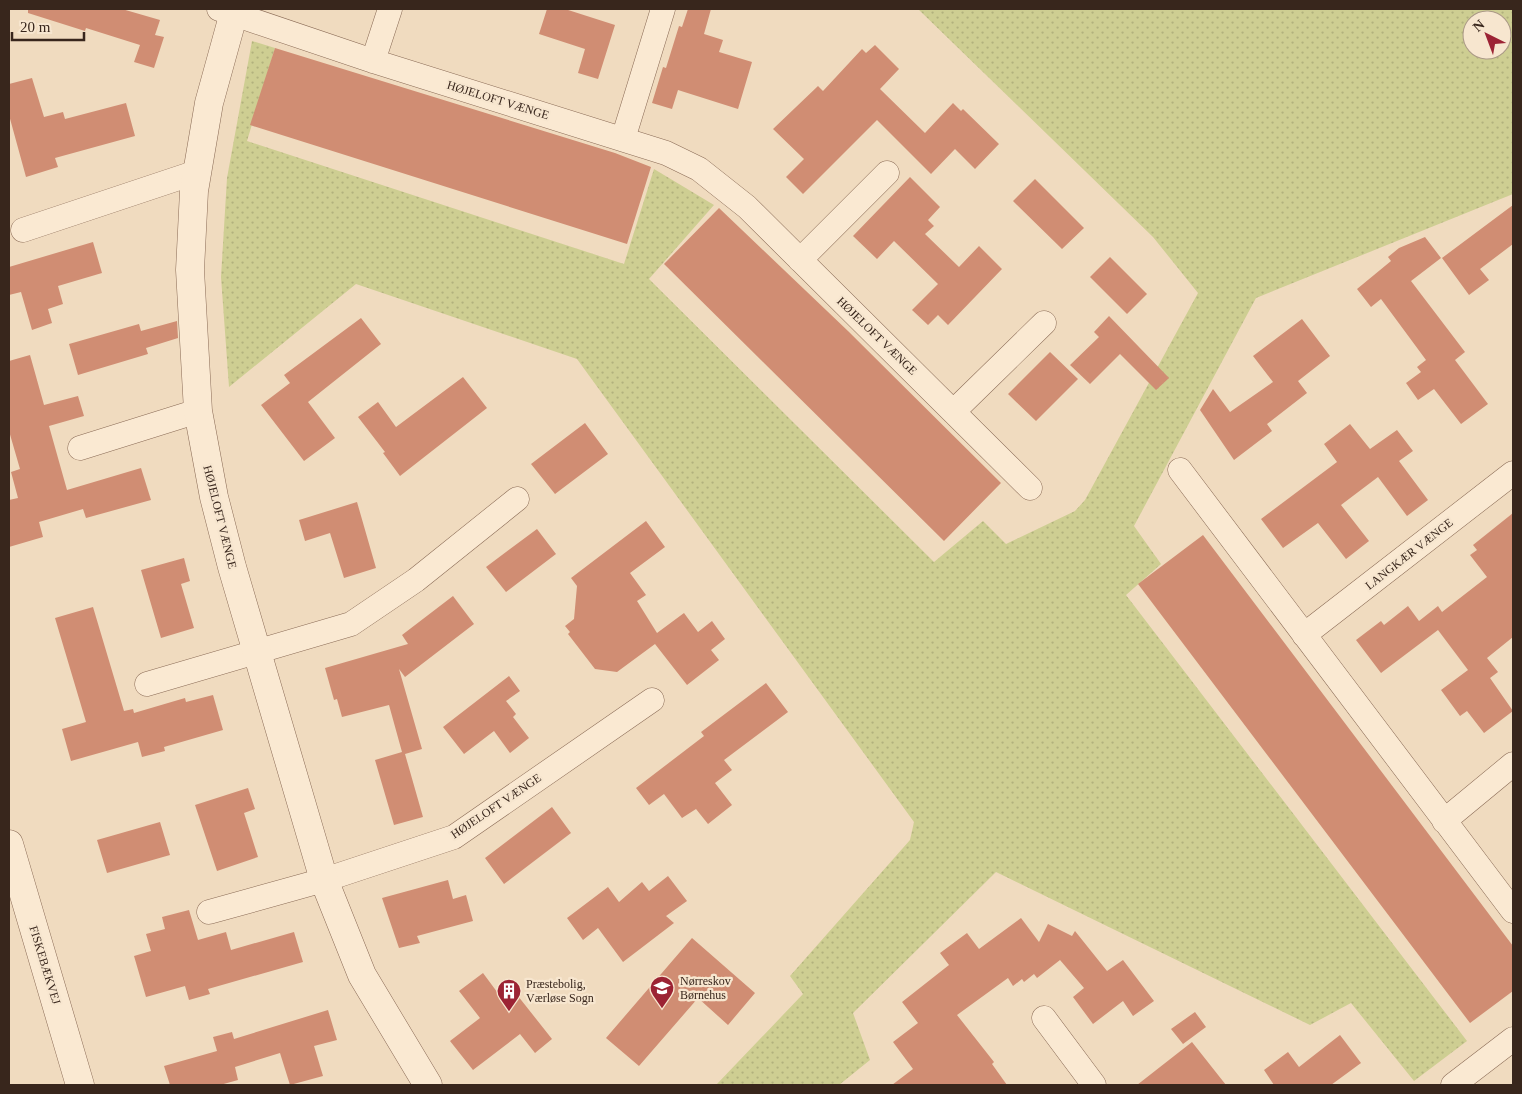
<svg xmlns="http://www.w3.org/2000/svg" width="1522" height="1094" viewBox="0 0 1522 1094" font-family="Georgia,serif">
	<defs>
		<pattern id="grass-dots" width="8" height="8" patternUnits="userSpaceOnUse" patternTransform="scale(1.25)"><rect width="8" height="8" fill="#cece92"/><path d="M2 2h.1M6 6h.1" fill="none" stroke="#b2b17d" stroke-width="1.8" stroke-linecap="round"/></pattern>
	</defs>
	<rect width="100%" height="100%" fill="#f0dbbf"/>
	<path fill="url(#grass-dots)" fill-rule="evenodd" d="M 918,9 L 1513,9 L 1513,194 L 1256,298 L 1134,526 L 1161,564 L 1126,595 L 1467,1041 L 1414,1081 L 1351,1003 L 1310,1025 L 996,872 L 853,1013 L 870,1060 L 839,1085 L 716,1085 L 803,994 L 790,976 L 910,840 L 914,822 L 577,359 L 356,284 L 229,387 L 221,277 L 227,178 L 252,41 L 275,48 L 247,141 L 624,264 L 654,169 L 714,205 L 649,279 L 934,562 L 983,521 L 1006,544 L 1075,511 L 1085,500 L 1198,293 L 1153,237 ZM 1472,20 L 1502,20 L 1502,50 L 1472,50 Z"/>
	<path fill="#d08d73" d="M 28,9 L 122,9 L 160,20 L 155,35 L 164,37 L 154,68 L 134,62 L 140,45 L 86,28 L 85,31 L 28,13 Z
		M 547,9 L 565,9 L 615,25 L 598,79 L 578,73 L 585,49 L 539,34 Z
		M 688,9 L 711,9 L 704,34 L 723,40 L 719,52 L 752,62 L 738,109 L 678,90 L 672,109 L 652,103 L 663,67 L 666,68 L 679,26 L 682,27 Z
		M 875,45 L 899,69 L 880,89 L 925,133 L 953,103 L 961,111 L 963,109 L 999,144 L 975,169 L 955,149 L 931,174 L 877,120 L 803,194 L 786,177 L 804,159 L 773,129 L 818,86 L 823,91 L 862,49 L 866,53 Z
		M 275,48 L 615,153 L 651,167 L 627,244 L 250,125 Z
		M 32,78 L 44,117 L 63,112 L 65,119 L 126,103 L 135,136 L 55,158 L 58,167 L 26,177 L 9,115 L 9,84 Z
		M 910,177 L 940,207 L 928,220 L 934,226 L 925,234 L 959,267 L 979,246 L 1002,269 L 948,325 L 938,315 L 928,325 L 912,310 L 938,284 L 894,241 L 877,259 L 853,236 Z
		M 1035,179 L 1084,228 L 1062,249 L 1013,201 Z
		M 1513,205 L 1513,244 L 1480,269 L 1489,280 L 1469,295 L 1442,258 Z
		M 719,208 L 848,331 L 1001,483 L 944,541 L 664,264 Z
		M 1425,237 L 1441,258 L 1411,281 L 1465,352 L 1455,360 L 1488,404 L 1461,424 L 1434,389 L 1418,400 L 1406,383 L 1421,372 L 1417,367 L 1426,360 L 1381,299 L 1371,307 L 1357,289 L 1391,261 L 1388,257 L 1399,248 Z
		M 93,242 L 102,273 L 58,286 L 63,304 L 48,309 L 52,323 L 32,330 L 21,292 L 9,295 L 9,267 Z
		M 1110,257 L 1147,294 L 1127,314 L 1090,277 Z
		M 1109,316 L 1169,378 L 1156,390 L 1120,354 L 1090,384 L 1070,365 L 1099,337 L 1094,332 Z
		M 361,318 L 381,344 L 308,402 L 335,438 L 304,461 L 261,405 L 290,383 L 284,375 Z
		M 1302,319 L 1330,356 L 1298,381 L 1307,393 L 1267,424 L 1272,431 L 1234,460 L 1200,410 L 1213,389 L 1230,412 L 1273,382 L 1253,356 Z
		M 177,321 L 178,338 L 146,348 L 148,354 L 78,375 L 69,344 L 139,324 L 141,331 Z
		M 1050,352 L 1078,379 L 1036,421 L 1008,394 Z
		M 30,355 L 44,405 L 78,396 L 84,416 L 49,426 L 67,490 L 141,468 L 151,500 L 86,518 L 83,509 L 39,522 L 43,537 L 9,547 L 9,500 L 18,498 L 11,472 L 20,469 L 9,431 L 9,361 Z
		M 463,377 L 487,408 L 400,476 L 383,453 L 385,452 L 358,417 L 378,402 L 396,427 Z
		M 585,423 L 608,454 L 555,494 L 531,464 Z
		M 1350,424 L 1370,449 L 1397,430 L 1413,451 L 1399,461 L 1428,500 L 1407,516 L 1378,477 L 1341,505 L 1369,541 L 1346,559 L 1318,523 L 1283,548 L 1261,519 L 1337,462 L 1324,444 Z
		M 357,502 L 376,568 L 344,578 L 330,533 L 305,541 L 299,520 Z
		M 1513,513 L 1513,637 L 1487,658 L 1498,672 L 1490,678 L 1513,711 L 1484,733 L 1467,711 L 1460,716 L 1441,690 L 1468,670 L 1438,630 L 1381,673 L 1356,640 L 1381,621 L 1384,625 L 1408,606 L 1419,621 L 1438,606 L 1442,612 L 1487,577 L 1470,555 L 1477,550 L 1473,545 Z
		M 646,521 L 665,547 L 630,573 L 646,595 L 637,601 L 657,633 L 684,613 L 698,632 L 712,621 L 725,639 L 711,650 L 719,660 L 687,685 L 655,644 L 617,672 L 595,669 L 568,634 L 570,632 L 565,626 L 574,619 L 577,586 L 571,578 Z
		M 537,529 L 556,554 L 506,592 L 486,567 Z
		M 1203,535 L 1513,946 L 1513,991 L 1470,1023 L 1138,584 Z
		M 184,558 L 190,581 L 181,584 L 194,628 L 161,638 L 141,570 Z
		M 453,596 L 474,624 L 405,677 L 399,669 L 422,749 L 405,754 L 423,817 L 394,825 L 375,760 L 402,752 L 389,705 L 342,717 L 337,699 L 334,700 L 325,668 L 408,644 L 402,635 Z
		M 93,607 L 124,711 L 133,709 L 134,713 L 185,698 L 186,702 L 213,695 L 223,730 L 164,747 L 165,751 L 142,757 L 138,742 L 71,761 L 62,729 L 86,722 L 55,618 Z
		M 509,676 L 520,691 L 506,701 L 516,714 L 513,717 L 529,738 L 510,753 L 494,731 L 464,754 L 443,727 Z
		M 766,683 L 788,712 L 724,760 L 732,770 L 715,783 L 732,805 L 708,824 L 696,809 L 682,818 L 664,794 L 649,805 L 636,788 L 704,736 L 701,732 Z
		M 248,788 L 255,809 L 244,813 L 258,857 L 217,871 L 195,805 Z
		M 552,807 L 571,833 L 504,884 L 485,858 Z
		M 160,822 L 170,855 L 107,873 L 97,840 Z
		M 668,876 L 687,901 L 666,916 L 674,923 L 623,962 L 598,928 L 583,940 L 567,918 L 608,887 L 619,902 L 642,882 L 649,891 Z
		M 448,880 L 453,899 L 466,895 L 473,921 L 417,936 L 420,943 L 399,948 L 382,898 Z
		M 189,910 L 198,940 L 226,932 L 231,950 L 294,932 L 303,962 L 208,989 L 210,994 L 189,1000 L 185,986 L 146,997 L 134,956 L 151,951 L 146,934 L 165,929 L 162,917 Z
		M 1021,918 L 1039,942 L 1048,924 L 1072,936 L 1075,931 L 1107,971 L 1123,960 L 1154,1001 L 1133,1016 L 1123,1001 L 1093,1024 L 1073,997 L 1084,988 L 1060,960 L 1037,978 L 1034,974 L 1024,982 L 1022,979 L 1013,986 L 1008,978 L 957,1015 L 994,1062 L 992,1064 L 1007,1085 L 892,1085 L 913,1069 L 893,1042 L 918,1023 L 902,1002 L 949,965 L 940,953 L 967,933 L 979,949 Z
		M 692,938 L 755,993 L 728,1025 L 698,998 L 639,1066 L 606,1038 Z
		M 483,973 L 503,1000 L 514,991 L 552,1039 L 535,1053 L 520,1034 L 473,1070 L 450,1041 L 480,1018 L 459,991 Z
		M 328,1010 L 337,1040 L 314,1046 L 323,1076 L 290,1085 L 280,1053 L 235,1067 L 238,1080 L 220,1085 L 170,1085 L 164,1066 L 217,1051 L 213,1037 L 232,1032 L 234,1039 Z
		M 1195,1012 L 1206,1027 L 1183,1044 L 1171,1029 Z
		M 1340,1035 L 1361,1063 L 1331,1085 L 1274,1085 L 1264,1070 L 1288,1052 L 1299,1067 Z
		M 1192,1042 L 1226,1085 L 1137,1085 Z"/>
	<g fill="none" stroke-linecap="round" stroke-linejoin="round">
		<defs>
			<path id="minor" d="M 219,9 L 373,61 L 666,153 L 699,169 L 747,207 L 1030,488
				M 373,61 L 390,9
				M 623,139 L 663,9
				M 23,230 L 197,172
				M 800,260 L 887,173
				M 954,411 L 1044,323
				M 80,448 L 198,411
				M 1180,470 L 1513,911
				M 1304,635 L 1513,473
				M 147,684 L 351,624 L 416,580 L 517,499
				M 1444,821 L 1513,764
				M 209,912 L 324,880 L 454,837 L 652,700
				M 1044,1018 L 1094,1085
				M 1453,1085 L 1513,1039"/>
			<path id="tertiary" d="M 235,9 L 209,103 L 194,191 L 190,270 L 198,411 L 214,497 L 232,567 L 324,880 L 362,975 L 428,1085
				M 9,844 L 80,1085"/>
		</defs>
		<use href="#minor" stroke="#8a6b56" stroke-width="25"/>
		<use href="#tertiary" stroke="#8a6b56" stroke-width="29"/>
		<use href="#minor" stroke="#fae9d2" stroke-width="24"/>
		<use href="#tertiary" stroke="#fae9d2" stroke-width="28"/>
	</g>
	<defs>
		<symbol id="school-pin" viewBox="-11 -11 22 30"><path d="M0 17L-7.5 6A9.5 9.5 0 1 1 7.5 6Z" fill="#9c2334" stroke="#f7e6cf"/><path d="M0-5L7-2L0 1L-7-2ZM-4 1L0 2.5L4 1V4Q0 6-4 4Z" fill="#fff"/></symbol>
		<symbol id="building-pin" viewBox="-11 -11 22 30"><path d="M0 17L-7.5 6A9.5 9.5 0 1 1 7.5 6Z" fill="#9c2334" stroke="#f7e6cf"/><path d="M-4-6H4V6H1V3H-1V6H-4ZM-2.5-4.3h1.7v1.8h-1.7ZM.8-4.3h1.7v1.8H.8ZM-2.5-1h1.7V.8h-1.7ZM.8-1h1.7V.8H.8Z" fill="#fff"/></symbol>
	</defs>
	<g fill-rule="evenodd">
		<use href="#school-pin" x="648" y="974" width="28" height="38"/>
		<use href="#building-pin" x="495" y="977" width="28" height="38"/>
	</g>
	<g text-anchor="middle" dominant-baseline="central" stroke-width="4.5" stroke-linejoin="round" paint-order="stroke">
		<g font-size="12" fill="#38261c" stroke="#f7e6cf">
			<text transform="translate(498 100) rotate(17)">HØJELOFT VÆNGE</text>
			<text transform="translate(877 336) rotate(44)">HØJELOFT VÆNGE</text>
			<text transform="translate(220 517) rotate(76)">HØJELOFT VÆNGE</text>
			<text transform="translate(1409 554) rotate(-38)">LANGKÆR VÆNGE</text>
			<text transform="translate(496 806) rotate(-34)">HØJELOFT VÆNGE</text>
			<text transform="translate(45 965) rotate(73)">FISKEBÆKVEJ</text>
		</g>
		<g font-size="12" fill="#38261c" stroke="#f7e6cf" text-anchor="start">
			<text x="680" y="981">Nørreskov<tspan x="680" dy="14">Børnehus</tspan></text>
			<text x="526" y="984">Præstebolig,<tspan x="526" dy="14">Værløse Sogn</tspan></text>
		</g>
	</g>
	<rect width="1522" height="1094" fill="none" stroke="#38261c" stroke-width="20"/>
	<g transform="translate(1487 35) rotate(318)"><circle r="24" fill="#f7e6cf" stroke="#ab9987"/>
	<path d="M0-4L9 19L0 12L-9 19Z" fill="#9c2334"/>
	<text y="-8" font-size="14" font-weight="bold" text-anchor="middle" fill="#38261c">N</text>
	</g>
	<path d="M12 32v8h72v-8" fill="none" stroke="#38261c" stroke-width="2.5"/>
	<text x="20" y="32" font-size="15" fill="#38261c" stroke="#f7e6cf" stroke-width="4" paint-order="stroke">20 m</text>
</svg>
